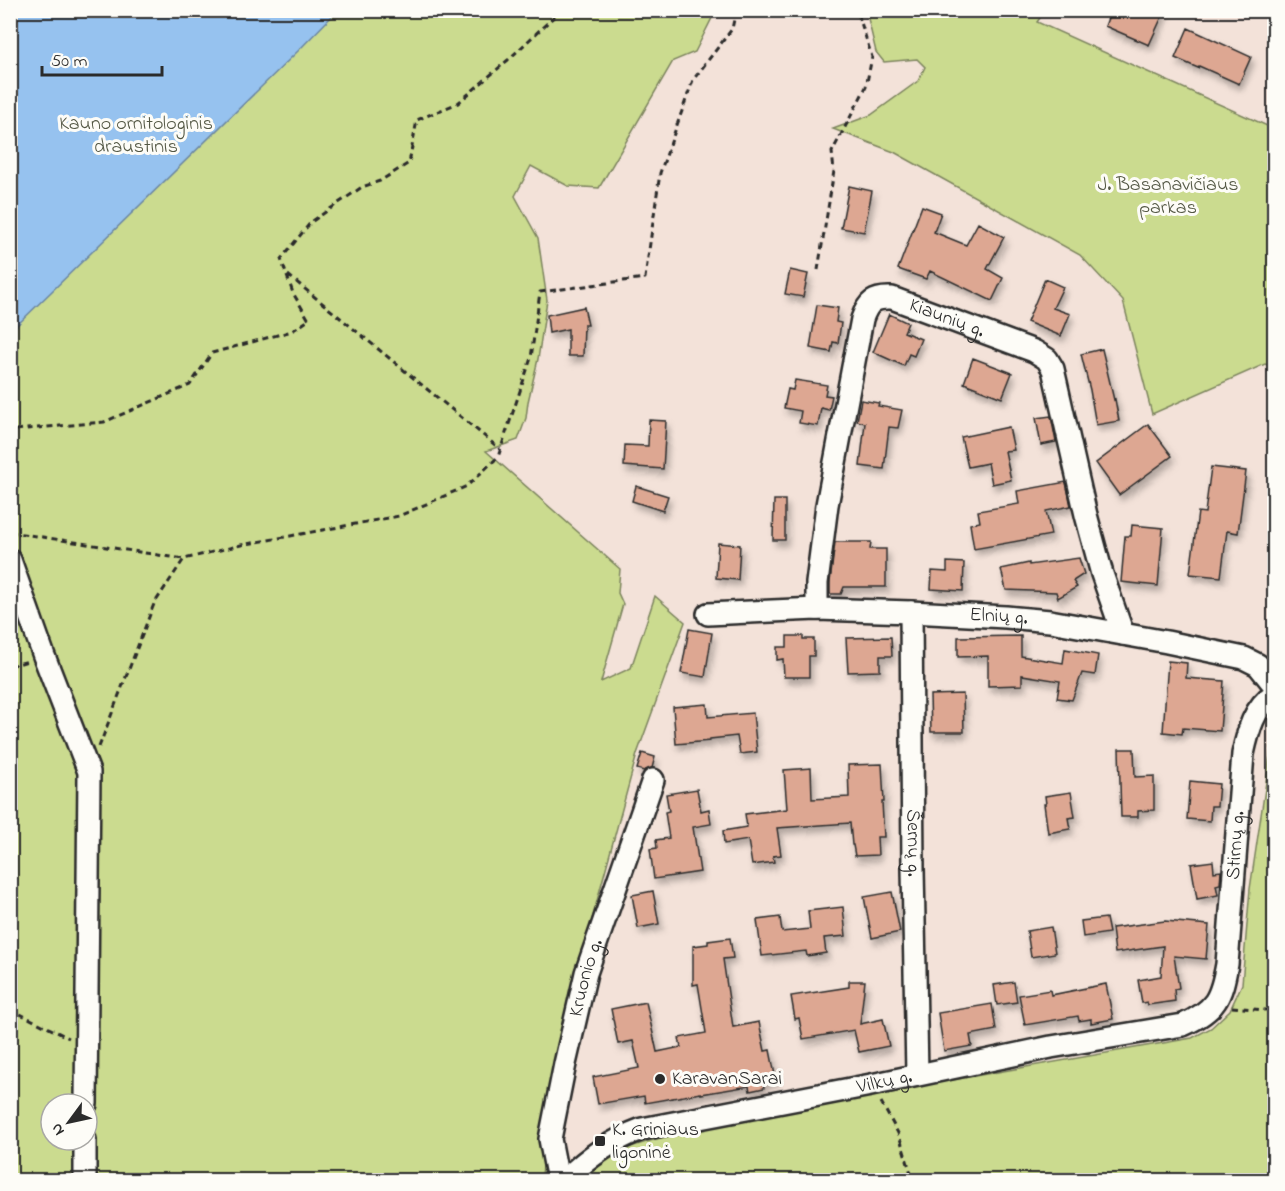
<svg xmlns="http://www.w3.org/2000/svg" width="1285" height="1191" viewBox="0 0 1285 1191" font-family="'Indie Flower',sans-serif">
	<defs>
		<filter id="shadow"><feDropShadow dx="3" dy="5.5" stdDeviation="3" flood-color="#0004"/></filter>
	</defs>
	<rect width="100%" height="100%" fill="#f3e2d9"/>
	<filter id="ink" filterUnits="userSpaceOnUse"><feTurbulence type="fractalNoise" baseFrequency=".0167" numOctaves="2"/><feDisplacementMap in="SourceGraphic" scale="12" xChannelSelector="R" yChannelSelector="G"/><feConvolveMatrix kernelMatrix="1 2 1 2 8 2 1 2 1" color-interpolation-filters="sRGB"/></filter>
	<g filter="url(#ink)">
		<path fill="#cbdb8f" stroke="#7b835d" stroke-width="1.5" fill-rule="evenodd" d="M 866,10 L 1045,11 L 1037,22 L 1274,129 L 1274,367 L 1265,364 L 1152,414 L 1123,301 L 1080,255 L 894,152 L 833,129 L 871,115 L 918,81 L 925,67 L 917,59 L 884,62 L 876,52 Z
			M 10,11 L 713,11 L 713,16 L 695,52 L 673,61 L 599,188 L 568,186 L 531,166 L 515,196 L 538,238 L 547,300 L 538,359 L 528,402 L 526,418 L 518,440 L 486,451 L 620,569 L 618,593 L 623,604 L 601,682 L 631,668 L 655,596 L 685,622 L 637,754 L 564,1022 L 542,1174 L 712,1122 L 1192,1038 L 1211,1028 L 1230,1010 L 1242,984 L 1250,889 L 1274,728 L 1274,1180 L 11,1180 ZM 51,1104 L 87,1104 L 87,1140 L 51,1140 Z"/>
		<path fill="#96c2ef" stroke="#6b86a1" stroke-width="1.5" d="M 11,10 L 337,10 L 337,11 L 298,51 L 11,331 Z"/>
		<path fill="#dda792" stroke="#2b2b2b" stroke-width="1.5" filter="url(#shadow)" d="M 1111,10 L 1165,10 L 1149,45 L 1105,26 Z
			M 1188,28 L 1251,57 L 1239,84 L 1199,66 L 1198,68 L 1175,58 Z
			M 849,186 L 872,191 L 864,232 L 841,228 Z
			M 922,206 L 941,213 L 934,232 L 966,245 L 978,223 L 1004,237 L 987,269 L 1003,278 L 992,301 L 930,271 L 926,279 L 898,269 Z
			M 790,270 L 808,274 L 803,297 L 785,294 Z
			M 1045,279 L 1063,287 L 1053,308 L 1070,314 L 1061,336 L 1027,322 Z
			M 817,305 L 838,308 L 836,322 L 841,323 L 838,343 L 833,342 L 831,352 L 810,348 Z
			M 584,307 L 588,325 L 584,325 L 583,356 L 568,356 L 568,329 L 549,333 L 547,315 Z
			M 889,314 L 908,323 L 904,332 L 921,339 L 914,356 L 909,354 L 904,366 L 873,352 Z
			M 1102,349 L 1114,400 L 1115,399 L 1119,421 L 1096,425 L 1090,390 L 1081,354 Z
			M 973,358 L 1012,373 L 1002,398 L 964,383 Z
			M 795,380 L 827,385 L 825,395 L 832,396 L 829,410 L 821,408 L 818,426 L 799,423 L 801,411 L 784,408 L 788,389 L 793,390 Z
			M 861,400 L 879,403 L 878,406 L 902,410 L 898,428 L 889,427 L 884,469 L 860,466 L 865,423 L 857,421 Z
			M 1051,416 L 1056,442 L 1041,445 L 1036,418 Z
			M 649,420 L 666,421 L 663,469 L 624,466 L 625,445 L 648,446 Z
			M 1148,424 L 1172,456 L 1119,495 L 1096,463 Z
			M 1009,427 L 1014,450 L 1005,451 L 1011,480 L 992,484 L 988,463 L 968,467 L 961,437 Z
			M 1211,467 L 1246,471 L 1238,533 L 1227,531 L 1221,577 L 1190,574 L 1198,512 L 1205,513 Z
			M 1066,482 L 1071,506 L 1046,511 L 1051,535 L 974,549 L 970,524 L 980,522 L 978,511 L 1019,504 L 1017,491 Z
			M 636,486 L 668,496 L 663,511 L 632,501 Z
			M 774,500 L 785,500 L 785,540 L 773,540 Z
			M 1132,525 L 1163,528 L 1158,586 L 1121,582 L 1125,536 L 1131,536 Z
			M 835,542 L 871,542 L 870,549 L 886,549 L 886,587 L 844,587 L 841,594 L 830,594 L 830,582 Z
			M 718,543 L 740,545 L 738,580 L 716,578 Z
			M 1079,558 L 1084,574 L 1073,581 L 1077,587 L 1058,598 L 1056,592 L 1006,590 L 1001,569 L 1029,563 L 1029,565 Z
			M 947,562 L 964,563 L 963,591 L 931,589 L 932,571 L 947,572 Z
			M 689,629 L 712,633 L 705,677 L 681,673 Z
			M 787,636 L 803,636 L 803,639 L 814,639 L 814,656 L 809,656 L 809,677 L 784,677 L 783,659 L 777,660 L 777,647 L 787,647 Z
			M 1021,636 L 1021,656 L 1063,663 L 1065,649 L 1098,655 L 1095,675 L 1082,673 L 1072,700 L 1057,698 L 1060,681 L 1022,675 L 1022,685 L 988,686 L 988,656 L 958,657 L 958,637 Z
			M 891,637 L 892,656 L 880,656 L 880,671 L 848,672 L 846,638 Z
			M 1168,661 L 1187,663 L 1186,678 L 1224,681 L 1220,731 L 1183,728 L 1182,734 L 1163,732 Z
			M 963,694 L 964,732 L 931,732 L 930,695 Z
			M 707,704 L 708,717 L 753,713 L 757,752 L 740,754 L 737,736 L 710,739 L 710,741 L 676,744 L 673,707 Z
			M 1119,749 L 1134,749 L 1135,777 L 1154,776 L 1154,810 L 1138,811 L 1138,817 L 1121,817 Z
			M 642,753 L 655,757 L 652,768 L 644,771 L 637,769 Z
			M 882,764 L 884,802 L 882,802 L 884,837 L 877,837 L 878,855 L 855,856 L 853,845 L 852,845 L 850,823 L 777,828 L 781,855 L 773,856 L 774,862 L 752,865 L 748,840 L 724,844 L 723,831 L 747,827 L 745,814 L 787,809 L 784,770 L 811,768 L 812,799 L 849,797 L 848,765 Z
			M 1190,781 L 1219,784 L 1217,806 L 1211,806 L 1210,821 L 1187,819 Z
			M 697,789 L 701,811 L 709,809 L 711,824 L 693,827 L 700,872 L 654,879 L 650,849 L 657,848 L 656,840 L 669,838 L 665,812 L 669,811 L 666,794 Z
			M 1071,792 L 1075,817 L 1068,818 L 1070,829 L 1048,833 L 1044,804 L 1046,804 L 1045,796 Z
			M 1213,861 L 1214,872 L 1221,871 L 1220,884 L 1216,885 L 1218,895 L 1197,899 L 1191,864 Z
			M 653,891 L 659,924 L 638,928 L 632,895 Z
			M 892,892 L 900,932 L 872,938 L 864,897 Z
			M 843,907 L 846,936 L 824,938 L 826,953 L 807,956 L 806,951 L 762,956 L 757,920 L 780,917 L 782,932 L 810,929 L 808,911 Z
			M 1106,918 L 1109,933 L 1083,937 L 1081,921 Z
			M 1165,921 L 1209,925 L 1206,959 L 1174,956 L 1179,988 L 1174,989 L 1175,1001 L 1148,1005 L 1147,1002 L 1142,1003 L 1138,980 L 1161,976 L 1163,946 L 1115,953 L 1112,928 Z
			M 1051,927 L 1055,953 L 1031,957 L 1027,931 Z
			M 730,938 L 733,958 L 723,959 L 733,1027 L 759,1022 L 765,1051 L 770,1050 L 776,1080 L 763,1082 L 764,1088 L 750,1091 L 749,1086 L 701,1094 L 701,1093 L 645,1103 L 644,1096 L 598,1104 L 593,1077 L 639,1068 L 633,1041 L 618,1044 L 611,1009 L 646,1002 L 657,1052 L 681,1047 L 679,1038 L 706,1033 L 698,984 L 693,985 L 693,946 L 708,944 L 708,941 Z
			M 849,981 L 865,981 L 860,1024 L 883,1019 L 889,1046 L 859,1052 L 854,1030 L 803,1039 L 799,1018 L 795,1019 L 791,996 L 849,987 Z
			M 1014,982 L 1017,1002 L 997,1005 L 994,985 Z
			M 1106,984 L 1113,1019 L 1091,1023 L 1091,1019 L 1079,1021 L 1078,1016 L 1025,1025 L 1019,995 L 1050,990 L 1051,995 Z
			M 992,1004 L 996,1030 L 970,1035 L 972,1046 L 944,1051 L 938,1013 Z"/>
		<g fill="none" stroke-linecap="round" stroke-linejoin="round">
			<defs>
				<g id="minor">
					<path d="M 10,560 L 44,656 L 89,772 L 86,1104"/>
					<path id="s1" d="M 817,609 L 817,583 L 827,505 L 862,319 C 868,302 874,297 892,298 L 1034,351 L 1047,359 L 1053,369 L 1086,515 L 1102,574 L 1123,634"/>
					<path id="s2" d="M 911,612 L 913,869 L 917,1074"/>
					<path id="s3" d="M 708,614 L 817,609 L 911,612 L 1006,617 L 1050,621 L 1167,642 L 1244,658 L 1258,665 L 1274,685"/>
					<path d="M 85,1180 L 85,1140"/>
					<path id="s4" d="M 558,1180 L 550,1139 L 565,1064 L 586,973 L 653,780"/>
					<path id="s5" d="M 565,1180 C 587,1158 612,1140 642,1129 L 871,1085 L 1051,1047 L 1183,1025 C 1216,1010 1221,998 1227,964 L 1243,754 C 1248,731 1254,707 1274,694"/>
				</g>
			</defs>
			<use href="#minor" stroke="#2b2b2b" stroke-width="26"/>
			<path stroke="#2b2b2b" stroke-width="3" stroke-dasharray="6 4.5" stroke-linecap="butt" d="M 818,270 L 834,171 L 832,152 L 866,87 L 872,57 L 857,10
				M 288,275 L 500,449
				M 10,422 L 15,430 L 104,422 L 190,385 L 212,353 L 292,331 L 309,320 L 293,293 L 281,259 L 311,222 L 362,187 L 380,181 L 409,163 L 417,120 L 458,103 L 508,60 L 561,10
				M 10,532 L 184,559
				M 10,666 L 28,661
				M 99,747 L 154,604 L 184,559 L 241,545 L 399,516 L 467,486 L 498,457 L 531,358 L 540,292 L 645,278 L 660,173 L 693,80 L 732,29 L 736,10
				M 1232,1007 L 1264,1010 L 1274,1009
				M 10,1009 L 69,1038
				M 881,1102 L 899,1135 L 913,1180"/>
			<use href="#minor" stroke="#fdfcf7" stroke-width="21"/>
		</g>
	</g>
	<g fill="#2b2b2b" stroke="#fdfcf7" stroke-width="2">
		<circle cx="660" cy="1079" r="6"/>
		<rect x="594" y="1135" width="12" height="12" rx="3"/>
	</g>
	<g text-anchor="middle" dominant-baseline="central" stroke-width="6" stroke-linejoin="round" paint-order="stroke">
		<g font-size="20" fill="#535744" stroke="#fdfcf7">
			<text x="136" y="124">Kauno ornitologinis<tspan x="136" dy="23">draustinis</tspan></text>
			<text x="1168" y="185">J. Basanavičiaus<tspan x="1168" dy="23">parkas</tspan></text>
		</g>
		<g font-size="20" fill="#2b2b2b" stroke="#fdfcf7">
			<text stroke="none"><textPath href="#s1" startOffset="393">Kiaunių g.</textPath></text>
			<text stroke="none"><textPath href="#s3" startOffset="291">Elnių g.</textPath></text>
			<text stroke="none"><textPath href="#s2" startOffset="231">Šernų g.</textPath></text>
			<text stroke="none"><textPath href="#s5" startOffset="843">Stirnų g.</textPath></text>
			<text stroke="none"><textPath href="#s4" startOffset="207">Kruonio g.</textPath></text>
			<text stroke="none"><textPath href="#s5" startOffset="340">Vilkų g.</textPath></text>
		</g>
		<g font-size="20" fill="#2b2b2b" stroke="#fdfcf7" text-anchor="start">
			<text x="672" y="1079">KaravanSarai</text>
			<text x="612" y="1130">K. Griniaus<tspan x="612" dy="23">ligoninė</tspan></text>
		</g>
	</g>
	<rect width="1285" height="1191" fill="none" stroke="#fdfcf7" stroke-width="36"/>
	<rect x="18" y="18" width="1249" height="1155" fill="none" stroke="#2b2b2b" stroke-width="2" filter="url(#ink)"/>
	<g transform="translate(69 1122) rotate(237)"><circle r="28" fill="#fdfcf7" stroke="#a9a8a5" stroke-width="1.5"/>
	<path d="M0-4.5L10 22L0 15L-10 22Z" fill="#2b2b2b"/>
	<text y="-9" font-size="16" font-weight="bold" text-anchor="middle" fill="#2b2b2b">N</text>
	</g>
	<path d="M42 66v9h120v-9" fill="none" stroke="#2b2b2b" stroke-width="3"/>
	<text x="51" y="66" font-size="18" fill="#2b2b2b" stroke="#fdfcf7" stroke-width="4.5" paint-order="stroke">50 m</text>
</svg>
